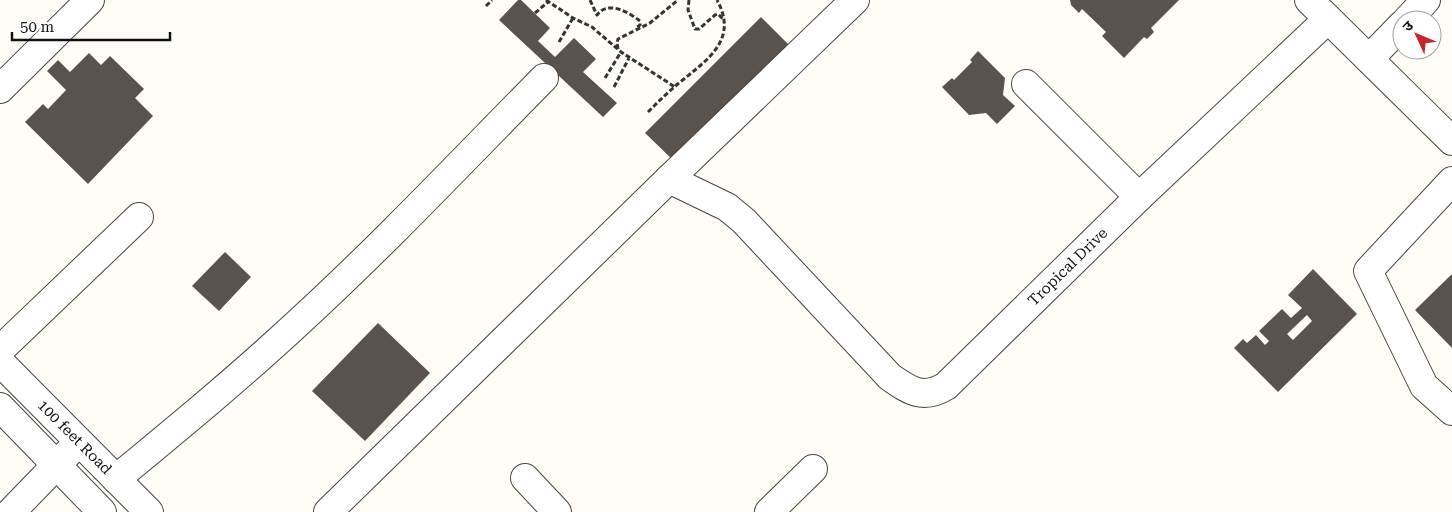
<svg xmlns="http://www.w3.org/2000/svg" width="1452" height="512" viewBox="0 0 1452 512" font-family="'Roboto Serif','Noto Sans Devanagari',serif">
	<rect width="100%" height="100%" fill="#fffdf5"/>
	<path fill="#5a524d" fill-rule="evenodd" d="M 518,0 L 521,0 L 550,28 L 538,41 L 555,57 L 574,38 L 596,59 L 583,72 L 617,103 L 603,117 L 499,20 Z
		M 1070,0 L 1179,0 L 1151,28 L 1154,32 L 1147,39 L 1144,37 L 1124,58 L 1102,36 L 1106,32 L 1082,9 L 1079,13 L 1071,5 Z
		M 761,17 L 789,45 L 674,161 L 645,133 Z
		M 978,51 L 1005,78 L 1003,95 L 1015,106 L 997,124 L 986,113 L 969,115 L 942,87 L 952,78 L 954,80 L 972,62 L 970,60 Z
		M 89,53 L 101,65 L 110,56 L 144,89 L 135,98 L 153,116 L 88,184 L 25,122 L 43,104 L 48,109 L 66,90 L 47,71 L 58,60 L 70,72 Z
		M 225,252 L 251,277 L 219,311 L 192,286 Z
		M 1313,269 L 1357,314 L 1278,392 L 1234,348 L 1243,339 L 1247,343 L 1256,335 L 1265,345 L 1269,341 L 1259,331 L 1282,309 L 1291,318 L 1302,308 L 1288,295 ZM 1307,315 L 1312,321 L 1293,340 L 1287,334 Z
		M 1452,274 L 1452,348 L 1415,310 Z
		M 378,323 L 430,373 L 365,441 L 312,391 Z"/>
	<g fill="none" stroke-linecap="round" stroke-linejoin="round">
		<defs>
			<g id="minor">
				<path d="M 1309,0 L 1452,141"/>
				<path d="M 1407,20 L 1426,0"/>
				<path d="M 1369,59 L 1402,25"/>
				<path d="M 1026,84 L 1139,197"/>
				<path d="M 0,89 L 90,0"/>
				<path id="s1" d="M 669,179 L 727,207 L 744,221 L 890,377 C 910,391 923,400 946,386 L 1139,197 L 1328,19"/>
				<path d="M 1452,181 L 1368,271 L 1424,386 L 1452,411"/>
				<path d="M 0,350 L 139,217"/>
				<path id="s2" d="M 0,362 L 149,512"/>
				<path d="M 0,407 L 102,512"/>
				<path d="M 525,478 L 557,512"/>
				<path d="M 116,479 C 179,427 241,376 300,321 C 385,243 464,159 544,78"/>
				<path d="M 11,512 L 69,452"/>
				<path d="M 328,512 L 669,179 L 855,0"/>
				<path d="M 769,512 L 813,469"/>
			</g>
		</defs>
		<use href="#minor" stroke="#444" stroke-width="30"/>
		<path stroke="#333" stroke-width="3" stroke-dasharray="5 2.5" stroke-linecap="butt" d="M 546,0 L 573,18 L 592,27 L 621,52 L 675,87
			M 590,0 L 597,15 C 608,0 628,12 640,21 L 640,25 L 637,27
			M 689,0 L 688,10 L 695,29 L 699,29 L 715,15 L 718,14 L 723,19
			M 486,6 L 492,0
			M 535,13 L 548,2
			M 559,42 L 573,18
			M 618,49 L 617,43 L 618,39 L 650,23 L 678,0
			M 605,78 L 621,52
			M 614,87 L 629,58
			M 648,112 C 658,102 668,92 679,83 C 707,60 739,40 717,0"/>
		<use href="#minor" stroke="#fff" stroke-width="28"/>
	</g>
	<g text-anchor="middle" dominant-baseline="central" stroke-width="5" stroke-linejoin="round" paint-order="stroke">
		<g font-size="15" fill="#111" stroke="#fff">
			<text stroke="none"><textPath href="#s1" startOffset="532">Tropical Drive</textPath></text>
			<text stroke="none"><textPath href="#s2" startOffset="106">100 feet Road</textPath></text>
		</g>
	</g>
	<g transform="translate(1417 35) rotate(314)"><circle r="24" fill="#ffffff" stroke="#a0a0a0"/>
	<path d="M0-4L9 19L0 12L-9 19Z" fill="#c4262e"/>
	<text y="-8" font-size="14" font-weight="bold" text-anchor="middle" fill="#111111">उ</text>
	</g>
	<path d="M12 32v8h158v-8" fill="none" stroke="#111111" stroke-width="2.5"/>
	<text x="20" y="32" font-size="15" fill="#111111" stroke="#ffffff" stroke-width="4" paint-order="stroke">50 m</text>
</svg>
